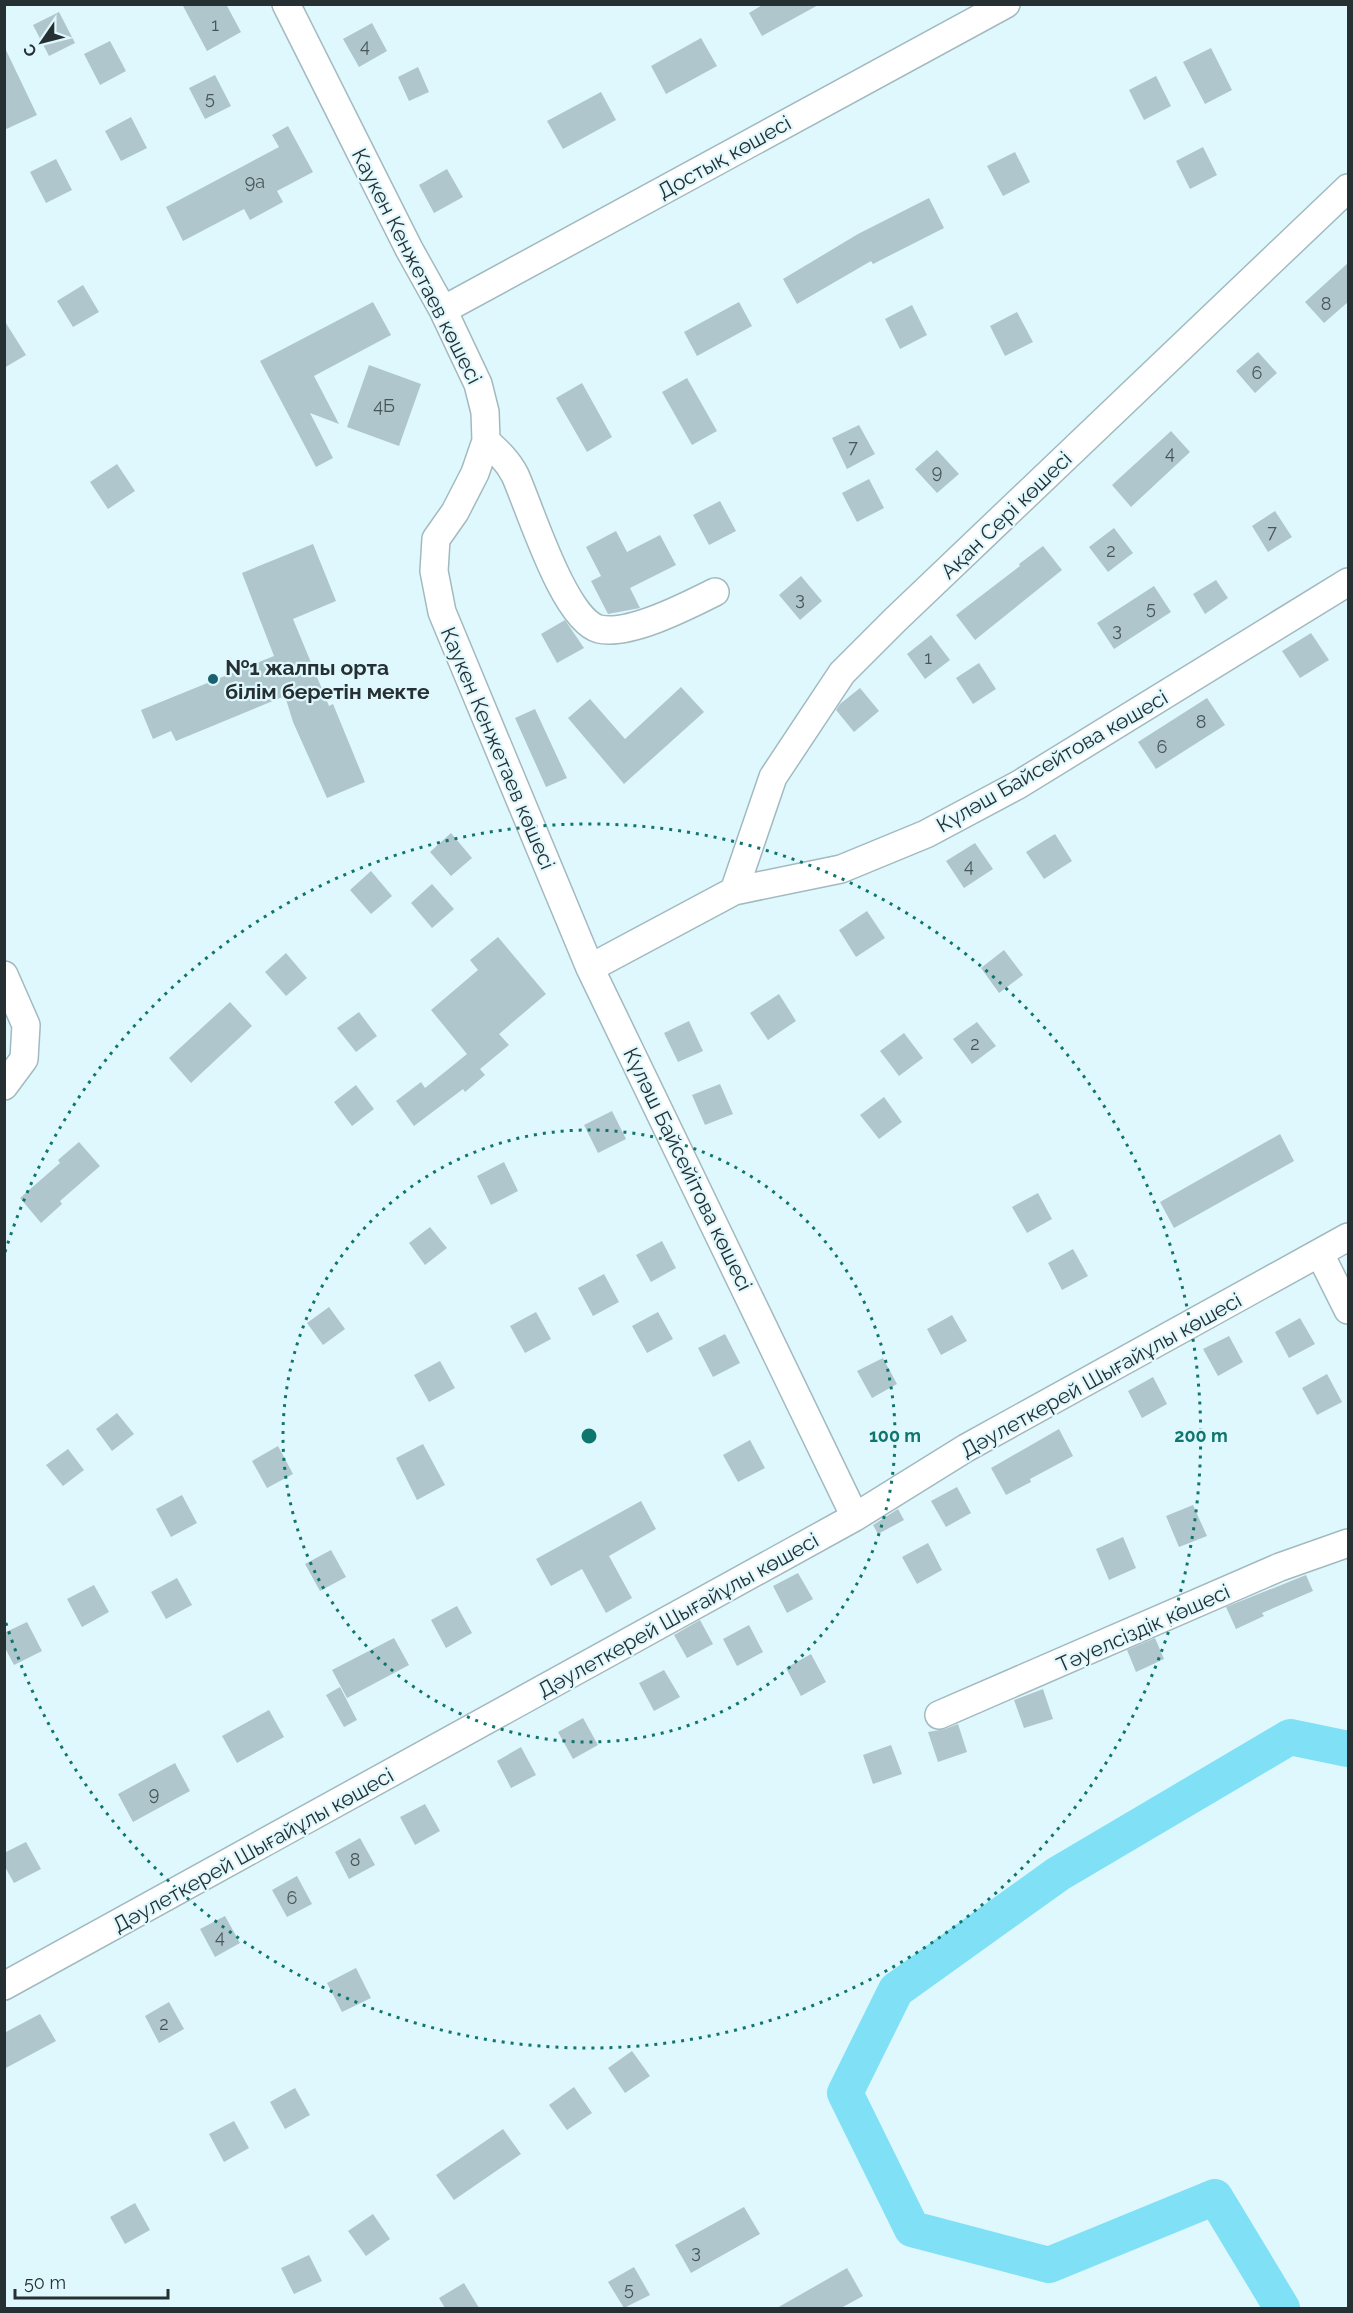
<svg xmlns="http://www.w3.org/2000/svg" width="1353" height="2313" viewBox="0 0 1353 2313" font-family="Raleway,sans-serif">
	<rect width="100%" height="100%" fill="#dff8fe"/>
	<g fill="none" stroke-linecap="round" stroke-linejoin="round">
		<path stroke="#7fe0f6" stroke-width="36" d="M 1282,2308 L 1215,2197 L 1049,2265 L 912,2229 L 845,2093 L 896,1990 L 1058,1874 L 1290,1737 L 1348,1749"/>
	</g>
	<path fill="#afc6cc" d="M 182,4 L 226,4 L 241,32 L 207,51 Z
		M 764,4 L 820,4 L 762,36 L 749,13 Z
		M 59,12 L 75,43 L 49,56 L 33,25 Z
		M 372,23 L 387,51 L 359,67 L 343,39 Z
		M 701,38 L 717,66 L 666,94 L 651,66 Z
		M 110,41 L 126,71 L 100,85 L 84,54 Z
		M 4,46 L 37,115 L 4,130 Z
		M 1211,48 L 1232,90 L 1205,104 L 1183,62 Z
		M 418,67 L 429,92 L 409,101 L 398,77 Z
		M 215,75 L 231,106 L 205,119 L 189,88 Z
		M 1156,76 L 1171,106 L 1144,120 L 1129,90 Z
		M 601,92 L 616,120 L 563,149 L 547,121 Z
		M 131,117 L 147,148 L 121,161 L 105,131 Z
		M 288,126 L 313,172 L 277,191 L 283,202 L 250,220 L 244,209 L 183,241 L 166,207 L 279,147 L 272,135 Z
		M 1203,147 L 1217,175 L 1190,189 L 1176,161 Z
		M 1015,152 L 1030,182 L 1003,196 L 987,166 Z
		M 56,159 L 72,190 L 46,203 L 30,172 Z
		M 447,169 L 463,197 L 434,213 L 419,185 Z
		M 929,198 L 944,228 L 873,264 L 871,261 L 797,304 L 783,279 L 858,234 Z
		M 1348,263 L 1348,302 L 1324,323 L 1305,302 Z
		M 83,285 L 99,312 L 73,327 L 57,301 Z
		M 373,302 L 391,335 L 314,376 L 339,424 L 310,413 L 333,458 L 316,467 L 260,361 Z
		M 739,302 L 752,326 L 697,356 L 684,332 Z
		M 912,305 L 927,335 L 900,349 L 885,319 Z
		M 1017,312 L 1033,342 L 1005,356 L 990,326 Z
		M 4,320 L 26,355 L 4,368 Z
		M 1258,352 L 1277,373 L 1255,393 L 1236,371 Z
		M 369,365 L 421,384 L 399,446 L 347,427 Z
		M 687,378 L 717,431 L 692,445 L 662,392 Z
		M 582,383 L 612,437 L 587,452 L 556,398 Z
		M 859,425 L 875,454 L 847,469 L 832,438 Z
		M 1171,431 L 1190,452 L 1131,507 L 1112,485 Z
		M 937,450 L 959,474 L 937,493 L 915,469 Z
		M 117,464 L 135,491 L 108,509 L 90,482 Z
		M 869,479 L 884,508 L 857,522 L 842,493 Z
		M 720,501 L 736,531 L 709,545 L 693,515 Z
		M 1275,511 L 1292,537 L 1268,552 L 1252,526 Z
		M 1114,528 L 1133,553 L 1108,572 L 1089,547 Z
		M 616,531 L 627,552 L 660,535 L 676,565 L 630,588 L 640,608 L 608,614 L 591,581 L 601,576 L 586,547 Z
		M 313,544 L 336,601 L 293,619 L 329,706 L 333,704 L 365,782 L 327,798 L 293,722 L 285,696 L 176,741 L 171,731 L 153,739 L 141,710 L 274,656 L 242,573 Z
		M 1043,546 L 1062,570 L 975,640 L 956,615 L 1020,566 L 1019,564 Z
		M 801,576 L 822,601 L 800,620 L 779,595 Z
		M 1216,580 L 1228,598 L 1205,614 L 1193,594 Z
		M 1154,586 L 1171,612 L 1114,649 L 1097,623 Z
		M 565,620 L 584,648 L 557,663 L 541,634 Z
		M 1311,633 L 1329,660 L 1300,678 L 1282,651 Z
		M 931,635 L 950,660 L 925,679 L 907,654 Z
		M 979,663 L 996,689 L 973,704 L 956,678 Z
		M 681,687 L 704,712 L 624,784 L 568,718 L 590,699 L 625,739 Z
		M 860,688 L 879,711 L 854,732 L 836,710 L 840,704 Z
		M 1207,698 L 1225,725 L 1156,769 L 1138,742 Z
		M 535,709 L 567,778 L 546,787 L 515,718 Z
		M 451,833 L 472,858 L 451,876 L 430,852 Z
		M 1055,834 L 1072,861 L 1044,879 L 1026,852 Z
		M 975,843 L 993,869 L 964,888 L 946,861 Z
		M 371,871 L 392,896 L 371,914 L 350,890 Z
		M 432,884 L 454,909 L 432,928 L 411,903 Z
		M 867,911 L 885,938 L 856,957 L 839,930 Z
		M 498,937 L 546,994 L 499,1034 L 509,1045 L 480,1069 L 485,1075 L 465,1092 L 463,1089 L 414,1126 L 396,1101 L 421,1082 L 425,1088 L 467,1054 L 431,1010 L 478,970 L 470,960 Z
		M 1004,950 L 1023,975 L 999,993 L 981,968 Z
		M 286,953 L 307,978 L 286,996 L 265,972 Z
		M 779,994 L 796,1021 L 768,1040 L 750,1013 Z
		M 230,1002 L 252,1026 L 191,1083 L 169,1058 Z
		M 359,1012 L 377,1036 L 356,1052 L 337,1028 Z
		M 689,1021 L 703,1051 L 678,1062 L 664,1033 Z
		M 977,1022 L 996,1046 L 972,1064 L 953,1039 Z
		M 904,1033 L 923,1058 L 899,1076 L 880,1051 Z
		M 720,1084 L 733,1114 L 705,1125 L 692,1095 Z
		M 356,1085 L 374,1109 L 352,1126 L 334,1102 Z
		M 884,1097 L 902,1122 L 879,1139 L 860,1115 Z
		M 612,1111 L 626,1139 L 598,1153 L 584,1125 Z
		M 1280,1134 L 1294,1161 L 1174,1228 L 1160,1202 Z
		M 79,1142 L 100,1166 L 60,1201 L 62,1204 L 41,1223 L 20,1198 L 60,1163 L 58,1160 Z
		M 504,1162 L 518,1191 L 491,1205 L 477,1176 Z
		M 1038,1193 L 1052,1219 L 1027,1233 L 1012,1207 Z
		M 430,1227 L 447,1248 L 425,1265 L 409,1243 Z
		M 662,1241 L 676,1268 L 651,1282 L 636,1255 Z
		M 1073,1249 L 1088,1276 L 1062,1290 L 1048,1263 Z
		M 604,1274 L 619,1302 L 593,1316 L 578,1288 Z
		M 329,1307 L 345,1329 L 323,1345 L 307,1323 Z
		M 536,1312 L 551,1339 L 525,1353 L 510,1326 Z
		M 658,1312 L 673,1339 L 647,1353 L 632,1326 Z
		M 952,1315 L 967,1341 L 941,1355 L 927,1329 Z
		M 1300,1318 L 1315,1344 L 1289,1358 L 1275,1332 Z
		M 725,1334 L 740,1363 L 713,1377 L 698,1348 Z
		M 1229,1336 L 1243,1362 L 1218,1376 L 1203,1349 Z
		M 883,1358 L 897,1384 L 872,1398 L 857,1371 Z
		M 440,1361 L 455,1388 L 429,1402 L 414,1375 Z
		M 1327,1374 L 1342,1402 L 1317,1415 L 1302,1388 Z
		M 1153,1377 L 1167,1404 L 1142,1418 L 1128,1391 Z
		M 117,1413 L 134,1434 L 112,1451 L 96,1429 Z
		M 1059,1429 L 1073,1456 L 1030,1479 L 1031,1482 L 1006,1495 L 991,1468 Z
		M 750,1440 L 765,1468 L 738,1482 L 723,1455 Z
		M 423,1444 L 445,1485 L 417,1500 L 396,1458 Z
		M 278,1446 L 293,1474 L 267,1488 L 252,1461 Z
		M 68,1449 L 84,1470 L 63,1486 L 46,1465 Z
		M 957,1487 L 971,1513 L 946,1527 L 931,1501 Z
		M 182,1495 L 197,1523 L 171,1537 L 156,1509 Z
		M 641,1501 L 656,1529 L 609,1556 L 632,1598 L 606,1613 L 582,1569 L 551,1586 L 536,1559 Z
		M 1193,1505 L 1207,1536 L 1179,1547 L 1166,1516 Z
		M 898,1509 L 904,1520 L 878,1534 L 873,1525 Z
		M 1123,1537 L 1136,1568 L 1109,1580 L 1096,1549 Z
		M 928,1543 L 942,1570 L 917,1584 L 902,1557 Z
		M 331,1550 L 346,1577 L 320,1591 L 305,1564 Z
		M 798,1573 L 813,1599 L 787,1613 L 773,1586 Z
		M 1306,1575 L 1313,1591 L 1262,1613 L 1264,1616 L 1236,1629 L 1226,1607 Z
		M 177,1578 L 192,1605 L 166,1619 L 151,1592 Z
		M 94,1585 L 109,1612 L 82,1627 L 67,1599 Z
		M 457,1606 L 472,1633 L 446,1648 L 431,1620 Z
		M 700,1620 L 713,1644 L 687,1658 L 674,1635 Z
		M 27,1622 L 42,1651 L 14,1665 L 4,1646 L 4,1633 Z
		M 749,1625 L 763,1652 L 737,1666 L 723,1639 Z
		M 394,1638 L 409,1665 L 347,1698 L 332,1670 Z
		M 1155,1638 L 1164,1659 L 1136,1672 L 1127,1650 Z
		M 811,1654 L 826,1682 L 801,1696 L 786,1668 Z
		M 664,1670 L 680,1697 L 654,1711 L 639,1683 Z
		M 340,1687 L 357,1720 L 344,1727 L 326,1695 Z
		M 1043,1689 L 1053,1719 L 1024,1728 L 1014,1700 Z
		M 269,1710 L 284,1737 L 237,1763 L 222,1736 Z
		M 583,1718 L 598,1745 L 573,1759 L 558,1732 Z
		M 958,1724 L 967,1752 L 938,1762 L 928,1732 L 945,1729 Z
		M 891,1745 L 902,1774 L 873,1784 L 863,1755 Z
		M 521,1747 L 536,1775 L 511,1788 L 497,1761 Z
		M 175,1763 L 190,1791 L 133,1822 L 118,1794 Z
		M 425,1804 L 440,1831 L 415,1845 L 400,1817 Z
		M 360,1838 L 375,1865 L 349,1879 L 335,1852 Z
		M 26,1842 L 41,1869 L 14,1883 L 4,1865 L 4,1853 Z
		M 297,1876 L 312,1904 L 287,1917 L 272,1890 Z
		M 225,1916 L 240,1943 L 215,1957 L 200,1929 Z
		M 356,1968 L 371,1998 L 342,2012 L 327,1983 Z
		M 169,2002 L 184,2029 L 159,2043 L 145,2016 Z
		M 40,2014 L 56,2041 L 4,2069 L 4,2033 Z
		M 632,2051 L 650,2076 L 625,2093 L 608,2068 Z
		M 574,2087 L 592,2113 L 567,2130 L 549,2105 Z
		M 295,2088 L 310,2115 L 285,2129 L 270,2102 Z
		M 234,2121 L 249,2148 L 224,2162 L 209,2134 Z
		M 503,2129 L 521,2154 L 454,2200 L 436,2175 Z
		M 135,2203 L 150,2230 L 125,2244 L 110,2217 Z
		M 744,2207 L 760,2234 L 691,2273 L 675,2245 Z
		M 373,2214 L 390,2239 L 366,2256 L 348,2231 Z
		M 309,2255 L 322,2281 L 294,2294 L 281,2268 Z
		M 634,2267 L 650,2295 L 624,2308 L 608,2282 Z
		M 847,2268 L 863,2296 L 841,2308 L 777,2308 Z
		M 464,2283 L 479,2308 L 445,2308 L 439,2298 Z"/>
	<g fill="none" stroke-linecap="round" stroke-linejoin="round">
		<defs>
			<path id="minor" d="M 286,4 L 409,249 L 443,310 L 478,384 L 485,412 L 486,441 L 475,473 L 455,512 L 436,539 L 434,571 L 442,612 L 590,968
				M 443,310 L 1006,4
				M 486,441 C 497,451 508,461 515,475 C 530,508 564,620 599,629 C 629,636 687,606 715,592
				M 734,891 L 773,777 L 842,673 L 895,620 L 1348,188
				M 4,975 L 26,1025 L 24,1059 L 4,1086
				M 1320,1254 L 1348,1310
				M 855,1517 L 590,968 L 734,891 L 841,869 L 926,834 L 1018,785 L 1348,582
				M 939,1715 L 1280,1567 L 1348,1543
				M 4,1986 L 855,1517 L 966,1448 L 1348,1237"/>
		</defs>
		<use href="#minor" stroke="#a2babf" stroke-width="30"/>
		<use href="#minor" stroke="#fff" stroke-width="27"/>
	</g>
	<g fill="none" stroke="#0f766e" stroke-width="3" stroke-dasharray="3 6">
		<circle cx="589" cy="1436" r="306"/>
		<path d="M5 1252A612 612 0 1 1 5 1620"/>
	</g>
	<circle fill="#196170" stroke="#dff8fe" stroke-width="2" cx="213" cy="679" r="6"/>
	<g text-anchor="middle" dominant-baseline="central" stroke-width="4.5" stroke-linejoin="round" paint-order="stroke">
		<g font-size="18" fill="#485658">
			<text x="215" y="24">1</text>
			<text x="365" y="45">4</text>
			<text x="210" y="97">5</text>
			<text x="255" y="181">9а</text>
			<text x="1326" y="303">8</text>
			<text x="1257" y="372">6</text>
			<text x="384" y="405">4Б</text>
			<text x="853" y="446">7</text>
			<text x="1170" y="452">4</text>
			<text x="937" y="471">9</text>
			<text x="1272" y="531">7</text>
			<text x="1111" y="550">2</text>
			<text x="800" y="598">3</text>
			<text x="1151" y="607">5</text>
			<text x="1117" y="629">3</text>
			<text x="928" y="657">1</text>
			<text x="1201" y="721">8</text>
			<text x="1162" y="746">6</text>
			<text x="969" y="865">4</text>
			<text x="975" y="1043">2</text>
			<text x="154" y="1793">9</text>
			<text x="355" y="1859">8</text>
			<text x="292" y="1897">6</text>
			<text x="220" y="1936">4</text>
			<text x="164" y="2023">2</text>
			<text x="696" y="2251">3</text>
			<text x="629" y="2288">5</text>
		</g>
		<g font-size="21" fill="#263032" stroke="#dff8fe">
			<text transform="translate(724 157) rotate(-29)">Достық көшесі</text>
			<text transform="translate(417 266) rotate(63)">Каукен Кенжетаев көшесі</text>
			<text transform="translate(1006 515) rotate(-44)">Ақан Сері көшесі</text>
			<text transform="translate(498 748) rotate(67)">Каукен Кенжетаев көшесі</text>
			<text transform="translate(1052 761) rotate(-30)">Күләш Байсейтова көшесі</text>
			<text transform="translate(688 1169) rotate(64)">Күләш Байсейітова көшесі</text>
			<text transform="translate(1101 1375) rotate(-29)">Дәулеткерей Шығайұлы көшесі</text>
			<text transform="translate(678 1615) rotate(-29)">Дәулеткерей Шығайұлы көшесі</text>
			<text transform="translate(1143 1628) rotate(-24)">Тәуелсіздік көшесі</text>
			<text transform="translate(253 1850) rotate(-29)">Дәулеткерей Шығайұлы көшесі</text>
		</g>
		<g font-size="21" font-weight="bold" fill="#263032" stroke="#dff8fe" text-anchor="start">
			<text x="225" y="667">№1 жалпы орта<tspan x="225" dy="24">білім беретін мекте</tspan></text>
		</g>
	</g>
	<circle cx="589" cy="1436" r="9" fill="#0f766e" stroke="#dff8fe" stroke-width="3"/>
	<g font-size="18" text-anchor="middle" font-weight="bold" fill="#0f766e" stroke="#dff8fe" stroke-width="4.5" stroke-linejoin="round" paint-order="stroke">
		<text x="895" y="1442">100 m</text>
		<text x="1201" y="1442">200 m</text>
	</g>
	<rect width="1353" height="2313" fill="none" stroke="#263032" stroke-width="12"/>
	<g transform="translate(42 42) rotate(235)" stroke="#dff8fe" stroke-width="4.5" paint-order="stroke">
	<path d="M0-4.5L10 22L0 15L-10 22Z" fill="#263032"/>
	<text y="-9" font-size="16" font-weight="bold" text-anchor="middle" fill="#263032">С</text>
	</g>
	<path d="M15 2289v9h153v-9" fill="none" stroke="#263032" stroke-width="3"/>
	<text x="24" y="2289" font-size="18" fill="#263032" stroke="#dff8fe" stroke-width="4.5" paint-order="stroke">50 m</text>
</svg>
